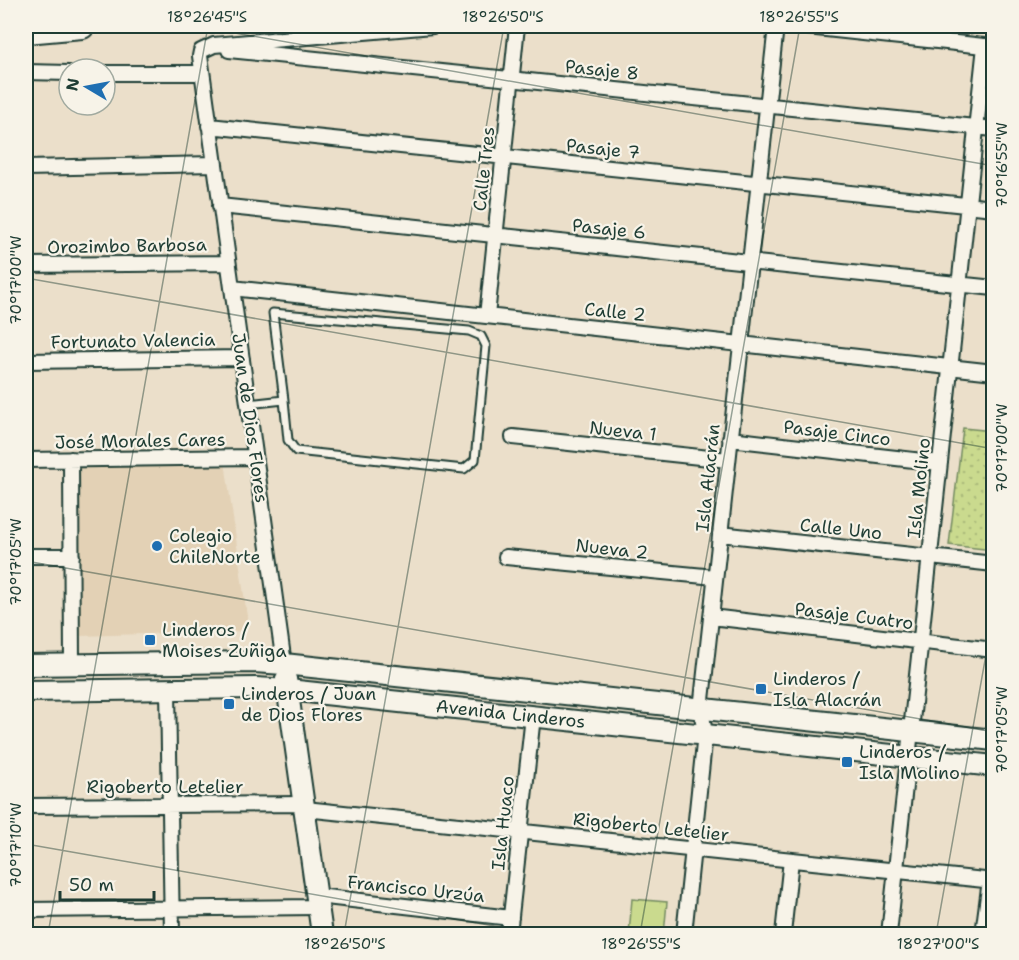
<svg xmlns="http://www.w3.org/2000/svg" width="1019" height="960" viewBox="0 0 1019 960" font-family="'Shantell Sans',sans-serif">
	<defs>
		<pattern id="grass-dots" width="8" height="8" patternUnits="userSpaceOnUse" patternTransform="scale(1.5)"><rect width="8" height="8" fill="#cada8e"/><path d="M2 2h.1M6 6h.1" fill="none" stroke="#adbc7b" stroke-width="1.8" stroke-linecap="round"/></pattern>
	</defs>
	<rect width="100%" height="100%" fill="#ebdfca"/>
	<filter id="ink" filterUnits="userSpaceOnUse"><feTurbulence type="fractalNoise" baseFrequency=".0167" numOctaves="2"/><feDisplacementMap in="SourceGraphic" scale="12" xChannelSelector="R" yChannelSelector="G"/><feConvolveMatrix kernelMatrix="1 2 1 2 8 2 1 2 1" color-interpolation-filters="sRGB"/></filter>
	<g filter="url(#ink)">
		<path fill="#e3d1b5" d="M 85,462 L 225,462 L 248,623 L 242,631 L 79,636 L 77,469 Z"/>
		<path fill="url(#grass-dots)" stroke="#748c61" stroke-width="1.5" d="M 963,428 L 993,431 L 993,550 L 949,545 Z"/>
		<path fill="#cada8e" stroke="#748c61" stroke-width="1.5" d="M 632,899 L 667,902 L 664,934 L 629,934 Z"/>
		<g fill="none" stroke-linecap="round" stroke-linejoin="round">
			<defs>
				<path id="lane" d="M 248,404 L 284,400 L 288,440 L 296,451 L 464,469 L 475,460 L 486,346 L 481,336 L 469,331 L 273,313 L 284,400"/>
				<path id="street" d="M 798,26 L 993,47
					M 229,50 L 994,129
					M 26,72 L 69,73
					M 105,73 L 202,73
					M 209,126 L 994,208
					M 26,168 L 214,164
					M 220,206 L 994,288
					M 26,265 L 228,263
					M 232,288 L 994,372
					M 487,316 L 517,26
					M 26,361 L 242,358
					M 513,437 L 728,460
					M 730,439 L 940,463
					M 71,459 L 72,664
					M 26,460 L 255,457
					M 720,534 L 994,564
					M 26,556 L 72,556
					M 506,557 L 715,577
					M 711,617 L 994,650
					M 284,664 L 200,56 L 201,51 L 214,45 L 433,26
					M 168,689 L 172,934
					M 26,806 L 304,804
					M 305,809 L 994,881
					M 317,896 L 511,918
					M 26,910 L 318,907
					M 509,934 L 533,716
					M 684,934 L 705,734 L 701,709 L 776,26
					M 783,934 L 791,860
					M 889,934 L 985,46
					M 983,934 L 990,880"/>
				<g id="secondary">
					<path d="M 26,665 L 254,662 L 284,664 L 994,740"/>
					<path d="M 286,679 L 322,934"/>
					<path id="s1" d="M 26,691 L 256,688 L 288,690 L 994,766"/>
				</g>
				<path id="highway" d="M 26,31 L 82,26"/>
			</defs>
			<use href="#lane" stroke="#1f3d34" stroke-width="11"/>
			<use href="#street" stroke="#1f3d34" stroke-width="18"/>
			<use href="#secondary" stroke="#1f3d34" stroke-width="24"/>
			<use href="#highway" stroke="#1f3d34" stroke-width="28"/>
			<use href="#lane" stroke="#f7f3e8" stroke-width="7"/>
			<use href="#street" stroke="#f7f3e8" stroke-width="14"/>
			<use href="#secondary" stroke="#f7f3e8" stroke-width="20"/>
			<use href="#highway" stroke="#f7f3e8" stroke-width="24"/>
		</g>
	</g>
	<path fill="none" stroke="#1f3d34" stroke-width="1.5" stroke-opacity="0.45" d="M 195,26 L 994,166M 26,278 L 994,449M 26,561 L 994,732M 26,844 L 540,934M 48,934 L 208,26M 344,934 L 504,26M 640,934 L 800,26M 936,934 L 994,610"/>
	<g fill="#1f6fb2" stroke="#f7f3e8" stroke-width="2">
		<circle cx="157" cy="546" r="6"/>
		<rect x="144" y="634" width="12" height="12" rx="3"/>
		<rect x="755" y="683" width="12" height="12" rx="3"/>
		<rect x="223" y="698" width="12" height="12" rx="3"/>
		<rect x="841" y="756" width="12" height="12" rx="3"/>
	</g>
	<g text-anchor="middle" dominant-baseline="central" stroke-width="4.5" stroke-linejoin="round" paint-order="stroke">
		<g font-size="18" fill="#1f3d34" stroke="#f7f3e8">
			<text transform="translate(602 70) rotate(6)">Pasaje 8</text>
			<text transform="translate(603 149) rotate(6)">Pasaje 7</text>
			<text transform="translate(484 169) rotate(-84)">Calle Tres</text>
			<text transform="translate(609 229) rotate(6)">Pasaje 6</text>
			<text transform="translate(127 246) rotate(-1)">Orozimbo Barbosa</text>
			<text transform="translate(615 312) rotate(6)">Calle 2</text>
			<text transform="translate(133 341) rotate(-1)">Fortunato Valencia</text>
			<text transform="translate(250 418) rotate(82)">Juan de Dios Flores</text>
			<text transform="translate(623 431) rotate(6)">Nueva 1</text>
			<text transform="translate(837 433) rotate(7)">Pasaje Cinco</text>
			<text transform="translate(140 441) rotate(-1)">José Morales Cares</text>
			<text transform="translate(708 478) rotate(-84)">Isla Alacrán</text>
			<text transform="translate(919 488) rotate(-84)">Isla Molino</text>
			<text transform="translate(841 529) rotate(6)">Calle Uno</text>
			<text transform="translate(612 549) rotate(6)">Nueva 2</text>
			<text transform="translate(854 616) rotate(7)">Pasaje Cuatro</text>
			<text stroke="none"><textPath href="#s1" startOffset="486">Avenida Linderos</textPath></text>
			<text x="165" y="787">Rigoberto Letelier</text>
			<text transform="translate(503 823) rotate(-84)">Isla Huaco</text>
			<text transform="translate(651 827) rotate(6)">Rigoberto Letelier</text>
			<text transform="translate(416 889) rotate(6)">Francisco Urzúa</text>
		</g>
		<g font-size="18" fill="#1f3d34" stroke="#f7f3e8" text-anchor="start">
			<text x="169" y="536">Colegio<tspan x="169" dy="21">ChileNorte</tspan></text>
			<text x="162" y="630">Linderos /<tspan x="162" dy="21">Moises Zuñiga</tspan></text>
			<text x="773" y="679">Linderos /<tspan x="773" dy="21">Isla Alacrán</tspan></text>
			<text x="241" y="694">Linderos / Juan<tspan x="241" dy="21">de Dios Flores</tspan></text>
			<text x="859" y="752">Linderos /<tspan x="859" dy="21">Isla Molino</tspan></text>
		</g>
	</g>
	<rect width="1019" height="960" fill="none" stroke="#f7f3e8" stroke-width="66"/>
	<g transform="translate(87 87) rotate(280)"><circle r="28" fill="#f7f3e8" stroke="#a1aaa0" stroke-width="1.5"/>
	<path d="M0-4.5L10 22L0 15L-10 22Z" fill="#1f6fb2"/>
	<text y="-9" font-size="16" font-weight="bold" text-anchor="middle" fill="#1f3d34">N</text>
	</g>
	<path d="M60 891v9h94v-9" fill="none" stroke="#1f3d34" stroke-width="3"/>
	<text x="69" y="891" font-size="18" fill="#1f3d34" stroke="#f7f3e8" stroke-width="4.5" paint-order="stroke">50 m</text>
	<rect x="33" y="33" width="953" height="894" fill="none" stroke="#1f3d34" stroke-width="2"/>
	<g font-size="15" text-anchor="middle" fill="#1f3d34">
		<text x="207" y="22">18°26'45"S</text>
		<text x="503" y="22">18°26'50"S</text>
		<text x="799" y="22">18°26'55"S</text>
		<text transform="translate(1002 165) rotate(-90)" y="5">70°16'55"W</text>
		<text transform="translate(16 280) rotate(-90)" y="5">70°17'00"W</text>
		<text transform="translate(1002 448) rotate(-90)" y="5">70°17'00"W</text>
		<text transform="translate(16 562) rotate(-90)" y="5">70°17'05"W</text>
		<text transform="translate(1002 730) rotate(-90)" y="5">70°17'05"W</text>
		<text transform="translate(16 845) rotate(-90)" y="5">70°17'10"W</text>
		<text x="345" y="949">18°26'50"S</text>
		<text x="641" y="949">18°26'55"S</text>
		<text x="938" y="949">18°27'00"S</text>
	</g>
</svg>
